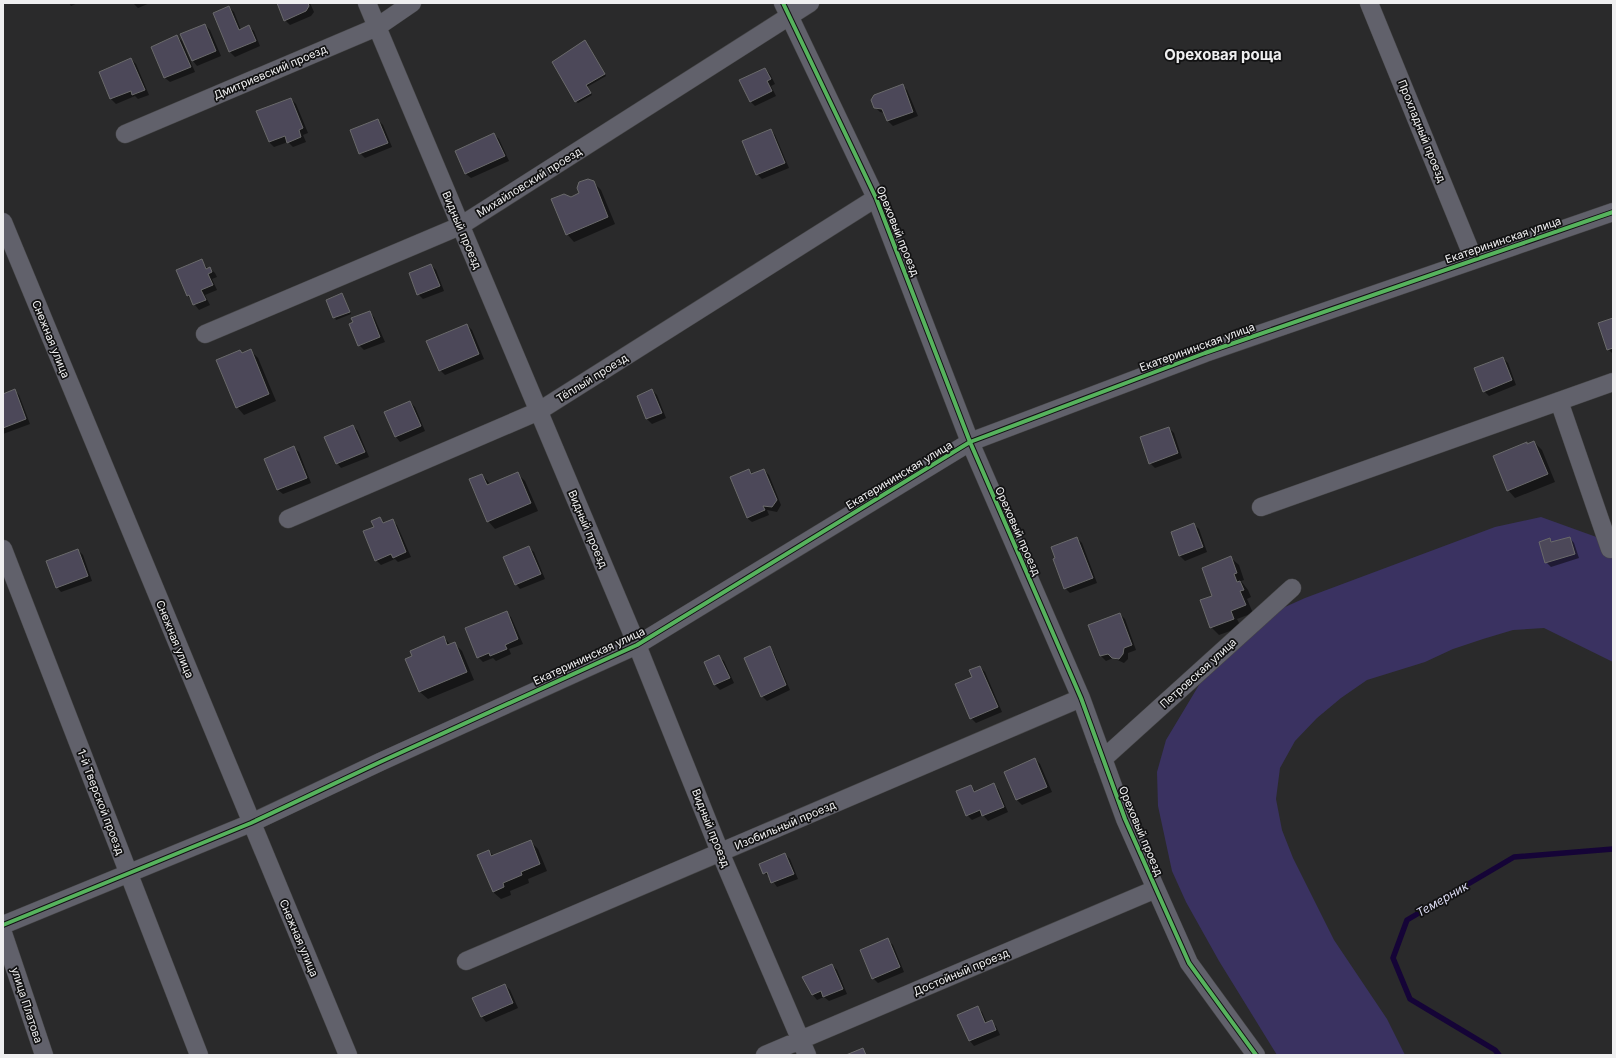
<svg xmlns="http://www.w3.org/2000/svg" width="1616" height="1058" viewBox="0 0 1616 1058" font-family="Inter,sans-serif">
	<rect width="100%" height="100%" fill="#2a2a2b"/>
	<path fill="#3a3261" d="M 1541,517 L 1613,543 L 1613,662 L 1544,628 L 1513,630 L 1483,639 L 1453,649 L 1425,662 L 1367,680 L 1341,698 L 1317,718 L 1295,741 L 1280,768 L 1276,799 L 1282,830 L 1293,858 L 1334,940 L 1387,1019 L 1405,1055 L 1277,1055 L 1219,961 L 1186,902 L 1172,871 L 1158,806 L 1157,772 L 1166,740 L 1202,680 L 1276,611 L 1305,598 L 1495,527 Z"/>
	<path fill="#0007" d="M 69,3 L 78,3 L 71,6 Z
		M 133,3 L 150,3 L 138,8 Z
		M 278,3 L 310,3 L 314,12 L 311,16 L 290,25 L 285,20 Z
		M 229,7 L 234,12 L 241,30 L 249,27 L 254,31 L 260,46 L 235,57 L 230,52 L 214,14 Z
		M 205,25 L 210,30 L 221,56 L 197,66 L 193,61 L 182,35 Z
		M 177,36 L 182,41 L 195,72 L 170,82 L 165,78 L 152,47 Z
		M 585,41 L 606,76 L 587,87 L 592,95 L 578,103 L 576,101 Z
		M 131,59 L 136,64 L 149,95 L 138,99 L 135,96 L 116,104 L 111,99 L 100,72 Z
		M 765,69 L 770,74 L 775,84 L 771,86 L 776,96 L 755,106 L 750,101 Z
		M 902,85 L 907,90 L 918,116 L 893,126 L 888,121 L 885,113 L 880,112 L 875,107 Z
		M 291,99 L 296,104 L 308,133 L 303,135 L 306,142 L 293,147 L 288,142 L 274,147 L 269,142 L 258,112 Z
		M 378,120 L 383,125 L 392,147 L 365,158 L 360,153 Z
		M 771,130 L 775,135 L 789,168 L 762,179 L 757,174 Z
		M 494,134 L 499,139 L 509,161 L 471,178 L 466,174 Z
		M 593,182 L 601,190 L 615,224 L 574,242 L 567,234 L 571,198 L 580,194 Z
		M 201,260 L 208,269 L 210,268 L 215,273 L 217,277 L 212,279 L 217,290 L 205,295 L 210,305 L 199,310 L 187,295 Z
		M 431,265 L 436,270 L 444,291 L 423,299 L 418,294 Z
		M 342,294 L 351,314 L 336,320 L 327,300 Z
		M 369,312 L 374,317 L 385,342 L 364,350 L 359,345 Z
		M 1613,319 L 1613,354 L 1608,349 Z
		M 467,325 L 472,330 L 484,359 L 445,375 L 440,370 Z
		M 251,351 L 258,358 L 276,401 L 244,415 L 237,407 L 242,354 Z
		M 1503,358 L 1508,363 L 1516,385 L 1489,396 L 1484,391 Z
		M 14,390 L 19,395 L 30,424 L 3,434 L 3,395 Z
		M 652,390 L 657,395 L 666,418 L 652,424 L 647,419 L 638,396 Z
		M 410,402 L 415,407 L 425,431 L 400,442 L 396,437 L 385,412 Z
		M 353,426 L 358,431 L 369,457 L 341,468 L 337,463 Z
		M 1169,428 L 1174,433 L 1182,458 L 1155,468 L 1150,463 Z
		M 1534,442 L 1542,450 L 1555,482 L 1515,498 L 1508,490 L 1528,445 Z
		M 294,448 L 299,452 L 311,483 L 283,494 L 278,490 Z
		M 749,470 L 753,474 L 764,470 L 769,475 L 781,505 L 777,512 L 767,510 L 769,515 L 752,522 L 747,518 Z
		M 518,474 L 525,481 L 538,511 L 495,529 L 488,521 L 482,475 L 491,485 Z
		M 380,518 L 385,523 L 392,520 L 397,525 L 411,557 L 398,562 L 395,559 L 381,565 L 376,560 Z
		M 1194,525 L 1199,529 L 1207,552 L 1185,561 L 1180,556 L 1172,533 Z
		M 1077,538 L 1082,543 L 1097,583 L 1070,593 L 1065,588 Z
		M 1570,538 L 1574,543 L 1579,558 L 1551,567 L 1546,562 L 1550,539 L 1553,543 Z
		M 529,548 L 534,552 L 545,579 L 520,589 L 516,584 Z
		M 78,550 L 83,555 L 92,581 L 61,592 L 57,587 Z
		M 1231,558 L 1239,565 L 1244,580 L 1241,581 L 1248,590 L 1251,597 L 1247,599 L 1253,613 L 1237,619 L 1241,627 L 1219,635 L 1211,627 L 1214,596 Z
		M 506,612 L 511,617 L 523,644 L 509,649 L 511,654 L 496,661 L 493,658 L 483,662 L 478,657 Z
		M 1120,614 L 1125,619 L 1136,650 L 1128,653 L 1128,659 L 1124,663 L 1113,658 L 1106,661 L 1101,656 L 1090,625 Z
		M 444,638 L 451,645 L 454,643 L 462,651 L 474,680 L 428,699 L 420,692 L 407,659 Z
		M 770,648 L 774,653 L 790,690 L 767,701 L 762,696 Z
		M 719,657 L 724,661 L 734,683 L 720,690 L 715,685 L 705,663 Z
		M 980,667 L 985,672 L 1002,712 L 976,723 L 971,718 Z
		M 1035,759 L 1040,764 L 1052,792 L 1022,805 L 1017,800 L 1005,772 Z
		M 993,784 L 998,789 L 1008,812 L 988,821 L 983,815 L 972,820 L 967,815 L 971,786 L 976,792 Z
		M 530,841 L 538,849 L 547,871 L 528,879 L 529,883 L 510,891 L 511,895 L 501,899 L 493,892 L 489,851 L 494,856 Z
		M 785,854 L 790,859 L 798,879 L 777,887 L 770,877 L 764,873 Z
		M 888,940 L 893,945 L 904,972 L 878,983 L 873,978 Z
		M 832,965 L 837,970 L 847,994 L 829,1001 L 824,997 L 817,1000 L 813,995 Z
		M 505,985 L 510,990 L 518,1008 L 486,1022 L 482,1017 Z
		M 977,1007 L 982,1012 L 987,1023 L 991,1022 L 996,1026 L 1000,1035 L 974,1046 L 970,1041 Z"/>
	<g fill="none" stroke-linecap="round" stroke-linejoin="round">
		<path stroke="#150437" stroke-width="5.5" d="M 1499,1055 L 1495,1050 L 1410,999 L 1393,958 L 1407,920 L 1514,857 L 1613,849"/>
	</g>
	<path fill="#4c4859" stroke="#6a6a6b" d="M 277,3 L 308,3 L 309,6 L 306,11 L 284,21 Z
		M 229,6 L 239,30 L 249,25 L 256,41 L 229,52 L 213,13 Z
		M 205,24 L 216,51 L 192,61 L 180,34 Z
		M 177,35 L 191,67 L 164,78 L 151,47 Z
		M 585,40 L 605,74 L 586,85 L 591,93 L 575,102 L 552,62 Z
		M 131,58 L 145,90 L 132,95 L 131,91 L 110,99 L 99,72 Z
		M 765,68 L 771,79 L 767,81 L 772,91 L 750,102 L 739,80 Z
		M 903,84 L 913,112 L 887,121 L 882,109 L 874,108 L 871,100 L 874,95 Z
		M 291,98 L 303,128 L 299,130 L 301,137 L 287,143 L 285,136 L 269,142 L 256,111 Z
		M 378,119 L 388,143 L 359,154 L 350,130 Z
		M 771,129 L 785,163 L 756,175 L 742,141 Z
		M 494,133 L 505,156 L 465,174 L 455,151 Z
		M 588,179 L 594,181 L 608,217 L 566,235 L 551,199 L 564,194 L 571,197 L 579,193 L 577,188 L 579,182 Z
		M 202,259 L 206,269 L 210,267 L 212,272 L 208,274 L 213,285 L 201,290 L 206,300 L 193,305 L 189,295 L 187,296 L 176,270 Z
		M 431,264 L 440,286 L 417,295 L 409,273 Z
		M 342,293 L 350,312 L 333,318 L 326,300 Z
		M 370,311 L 380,337 L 358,346 L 349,324 L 353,322 L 351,318 Z
		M 1613,318 L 1613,348 L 1607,350 L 1598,323 Z
		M 467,324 L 479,354 L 439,371 L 426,341 Z
		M 251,349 L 269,394 L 236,408 L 216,360 L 240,350 L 242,353 Z
		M 1503,357 L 1512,380 L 1483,392 L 1474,368 Z
		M 15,389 L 26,419 L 3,428 L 3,394 Z
		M 652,389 L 662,413 L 646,419 L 637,396 Z
		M 410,401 L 421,426 L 395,437 L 384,412 Z
		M 353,425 L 365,452 L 336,464 L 324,437 Z
		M 1169,427 L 1178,453 L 1149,464 L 1140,437 Z
		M 1534,441 L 1548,474 L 1507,491 L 1493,456 L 1527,442 L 1527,444 Z
		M 294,446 L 307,478 L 277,490 L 264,459 Z
		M 749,469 L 751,474 L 764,469 L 777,500 L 772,507 L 763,506 L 765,510 L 747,518 L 730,477 Z
		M 518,472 L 531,503 L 487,522 L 469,479 L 482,474 L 487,485 Z
		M 380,517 L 383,523 L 393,519 L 406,552 L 393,558 L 391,554 L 375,561 L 363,531 L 374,527 L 371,521 Z
		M 1194,523 L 1203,547 L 1179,556 L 1171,532 Z
		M 1077,537 L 1093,578 L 1064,589 L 1053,559 L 1055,558 L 1051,547 Z
		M 1570,537 L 1575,554 L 1545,563 L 1539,542 L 1550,538 L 1551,542 Z
		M 529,546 L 541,574 L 515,585 L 503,557 Z
		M 78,549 L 88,576 L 56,588 L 46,561 Z
		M 1231,556 L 1237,573 L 1234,574 L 1237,582 L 1240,581 L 1244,590 L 1240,591 L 1246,605 L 1231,611 L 1234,619 L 1210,628 L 1200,600 L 1212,596 L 1202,568 Z
		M 507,611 L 518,639 L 505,645 L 507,649 L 490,656 L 489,653 L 477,658 L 465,628 Z
		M 1120,613 L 1132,645 L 1124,648 L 1123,654 L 1119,659 L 1112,658 L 1108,654 L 1100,656 L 1088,625 Z
		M 444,636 L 447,645 L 455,642 L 467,672 L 419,692 L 405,659 L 412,656 L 410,651 Z
		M 770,646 L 786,685 L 761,697 L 744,658 Z
		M 719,655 L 730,678 L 714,685 L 704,662 Z
		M 980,666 L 998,707 L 970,719 L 955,684 L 972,677 L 969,670 Z
		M 1035,758 L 1047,787 L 1016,800 L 1004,772 Z
		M 994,783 L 1004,807 L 982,816 L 980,810 L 966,816 L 956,791 L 971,785 L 974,792 Z
		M 531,840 L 540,864 L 521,872 L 522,875 L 503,883 L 504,887 L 493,892 L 477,855 L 489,850 L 491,856 Z
		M 785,853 L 794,874 L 771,883 L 767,872 L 763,874 L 759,864 Z
		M 888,938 L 900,967 L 872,979 L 860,950 Z
		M 832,964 L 843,989 L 823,997 L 821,991 L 812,995 L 802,977 Z
		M 505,984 L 513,1003 L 481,1017 L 472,998 Z
		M 978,1006 L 985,1023 L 992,1020 L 996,1030 L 969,1041 L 957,1015 Z
		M 863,1048 L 866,1055 L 846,1055 Z"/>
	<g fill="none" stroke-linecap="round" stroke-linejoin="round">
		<defs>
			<path id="minor" d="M 367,3 L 637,645 L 720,852 L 807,1055
				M 783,3 L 876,198 L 970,442 L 1081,698 L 1125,819 L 1156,889 L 1189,963 L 1256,1055
				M 1369,3 L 1474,260
				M 125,134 L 377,27 L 412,3
				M 3,222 L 348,1055
				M 205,334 L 460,226 L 810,3
				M 1559,401 L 1610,549
				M 1261,507 L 1613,382
				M 288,519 L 539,411 L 876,198
				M 3,549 L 199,1055
				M 1103,759 L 1292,588
				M 3,925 L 251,823 L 380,762 L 637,645 L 970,442 L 1205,353 L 1613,212
				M 3,933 L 44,1055
				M 466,961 L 1081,698
				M 765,1055 L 1156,889"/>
		</defs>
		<use href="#minor" stroke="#464647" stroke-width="19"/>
		<use href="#minor" stroke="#61616b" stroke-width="18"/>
		<defs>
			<path id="cycleway" d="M 783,3 L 876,198 L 970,442 L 1081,698 L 1125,819 L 1156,889 L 1189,963 L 1256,1055
				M 3,925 L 251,823 L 380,762 L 637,645 L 970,442 L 1205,353 L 1613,212"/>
		</defs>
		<use href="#cycleway" stroke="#121213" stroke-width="6"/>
		<use href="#cycleway" stroke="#56b35d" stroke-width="4"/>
	</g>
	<g text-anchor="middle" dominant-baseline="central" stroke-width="3.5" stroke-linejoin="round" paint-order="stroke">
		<g font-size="11" fill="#efeff0" stroke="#121213">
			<text transform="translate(270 72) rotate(-23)">Дмитриевский проезд</text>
			<text transform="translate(1422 131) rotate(68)">Прохладный проезд</text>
			<text transform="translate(529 182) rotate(-32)">Михайловский проезд</text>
			<text transform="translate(462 230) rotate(67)">Видный проезд</text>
			<text transform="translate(898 231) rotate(68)">Ореховый проезд</text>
			<text transform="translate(1503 240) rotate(-19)">Екатерининская улица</text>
			<text transform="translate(51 339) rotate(68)">Снежная улица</text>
			<text transform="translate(1197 347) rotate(-20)">Екатерининская улица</text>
			<text transform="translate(592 378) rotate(-32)">Тёплый проезд</text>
			<text transform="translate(899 475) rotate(-31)">Екатерининская улица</text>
			<text transform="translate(588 529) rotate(67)">Видный проезд</text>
			<text transform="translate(1018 531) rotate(66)">Ореховый проезд</text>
			<text transform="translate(175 639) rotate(68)">Снежная улица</text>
			<text transform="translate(589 656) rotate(-25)">Екатерининская улица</text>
			<text transform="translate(1198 673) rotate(-42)">Петровская улица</text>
			<text transform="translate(101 802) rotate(69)">1-й Тверской проезд</text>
			<text transform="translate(785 825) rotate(-23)">Изобильный проезд</text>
			<text transform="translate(711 828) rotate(68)">Видный проезд</text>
			<text transform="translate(1141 831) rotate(67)">Ореховый проезд</text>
			<text transform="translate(299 938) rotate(67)">Снежная улица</text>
			<text transform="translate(961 972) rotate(-23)">Достойный проезд</text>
			<text transform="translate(27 1005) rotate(72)">улица Платова</text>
		</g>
		<g font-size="12" font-style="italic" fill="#d9d8ef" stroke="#121213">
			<text transform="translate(1442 899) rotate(-30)">Темерник</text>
		</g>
		<g font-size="15" font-weight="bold" fill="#efeff0" stroke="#121213">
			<text x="1223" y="54">Ореховая роща</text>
		</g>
	</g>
	<rect width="1616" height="1058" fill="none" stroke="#efeff0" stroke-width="8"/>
</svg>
